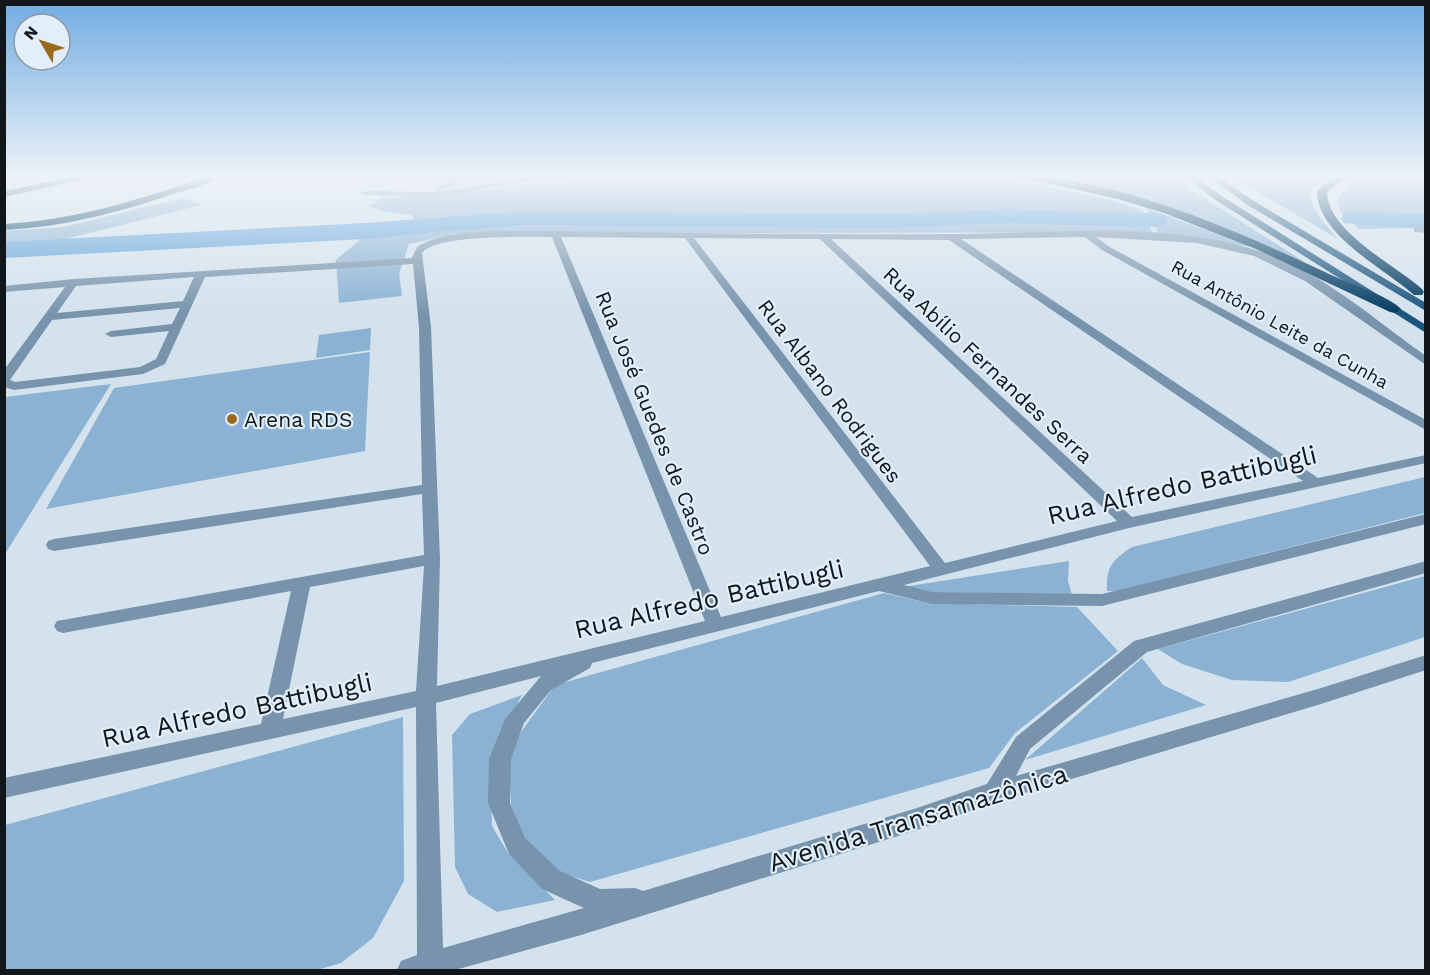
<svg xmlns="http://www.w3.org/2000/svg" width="1430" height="975" viewBox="0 0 1430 975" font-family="'Work Sans',sans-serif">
	<rect width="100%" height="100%" fill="#d4e2ed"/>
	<path fill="#8bb2d3" d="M 1037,177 L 1171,177 L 1311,266 C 1222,230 1133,194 1037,177 Z
		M 1232,177 L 1332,177 C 1289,188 1323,221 1338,239 Z
		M 1385,177 L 1425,177 L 1425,228 L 1359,229 L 1341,213 L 1337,200 C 1350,180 1362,179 1385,177 Z
		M 766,178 C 891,179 1022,168 1142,210 L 1152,232 L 455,234 L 409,244 L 399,274 L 402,296 L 339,303 L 336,260 L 361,239 L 414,219 L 412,215 L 382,211 L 369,206 L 382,198 L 583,182 Z
		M 183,198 L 202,205 L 45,244 L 5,246 L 5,231 L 64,227 Z
		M 1146,208 L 1252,247 L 1159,234 Z
		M 371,328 L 370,350 L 316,358 L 319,335 Z
		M 370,352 L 365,451 L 46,509 L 114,388 Z
		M 111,384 L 5,554 L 5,397 Z
		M 1425,477 L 1425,513 L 1116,591 L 1107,591 C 1106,567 1112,560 1132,547 Z
		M 1069,561 L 1068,581 L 1072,595 L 930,592 L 903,587 Z
		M 1425,576 L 1425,637 L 1288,682 L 1232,680 L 1182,664 L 1158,649 Z
		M 884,593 L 928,603 L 1077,607 L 1118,651 L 1015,733 L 989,768 L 590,882 L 560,873 L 523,839 L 511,805 L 509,761 L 521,732 L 555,685 Z
		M 1142,658 L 1163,685 L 1206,705 L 1025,760 Z
		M 522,695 L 497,744 L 491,789 L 492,826 L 508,853 L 555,900 L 497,912 L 468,894 L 455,867 L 452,735 L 470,714 Z
		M 403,717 L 404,881 L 373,938 L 341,963 L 317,970 L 5,970 L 5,825 Z"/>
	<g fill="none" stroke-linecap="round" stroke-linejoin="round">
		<path fill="#5fa1d8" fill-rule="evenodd" d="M 1008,209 L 1156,213 L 1165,215 L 1168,220 L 1165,225 L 1156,227 L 1008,223 L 881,228 L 530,225 L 444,231 L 365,239 L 4,258 L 4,242 L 365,223 L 530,211 L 881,214 Z
			M 1353,211 L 1426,214 L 1426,229 L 1344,223 L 1341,218 L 1344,213 Z"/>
		<path fill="#7894ac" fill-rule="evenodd" d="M 445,177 L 453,177 L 458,183 L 439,192 L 531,177 L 551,177 L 436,197 L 364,195 L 360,193 L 364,191 L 438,192 L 434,190 L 435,188 L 449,182 Z
			M 1417,227 L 1426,227 L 1426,233 L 1414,232 L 1414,228 Z
			M 545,231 C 681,233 814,235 949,234 C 1051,234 1160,219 1259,251 C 1321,271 1373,319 1426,356 L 1426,365 L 1305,281 L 1254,256 L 1197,243 L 1096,237 L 1108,246 L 1426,420 L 1426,430 L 1102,250 L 1085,237 L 961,239 L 1318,478 L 1426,455 L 1426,463 L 1129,528 L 904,585 L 932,592 L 1102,594 L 1426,514 L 1426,524 L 1102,606 L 932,604 L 879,591 L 592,663 L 590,668 L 551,690 L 524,723 L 511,759 L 510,803 L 525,838 L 560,871 L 600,889 L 635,888 L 643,891 L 917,808 L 987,784 L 1016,737 L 1134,641 L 1426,561 L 1426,573 L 1147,652 L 1030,749 L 1016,776 L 1321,688 L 1426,655 L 1426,670 L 1321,704 L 995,802 L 917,830 L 581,935 L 455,970 L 397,970 L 401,961 L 417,955 L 416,707 L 4,798 L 4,778 L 261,724 L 291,591 L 63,633 L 57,631 L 54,626 L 57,621 L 424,555 L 422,494 L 54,551 L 48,549 L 46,545 L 48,541 L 54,539 L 422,485 L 419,327 L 413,264 L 205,277 L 165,364 L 143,374 L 14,390 L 4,387 L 4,370 L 65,287 L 4,292 L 4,286 L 74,279 L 412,258 L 417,247 C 450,227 508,232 545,231 ZM 552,237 L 705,621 L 437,686 L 440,559 L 431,327 L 422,253 C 435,234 528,237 552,237 ZM 561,237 L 685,238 L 930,566 L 721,617 ZM 694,238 L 820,239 L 1117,521 L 945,563 ZM 831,239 L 949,240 L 1303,481 L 1132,517 ZM 194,277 L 183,301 L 57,313 L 76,286 ZM 180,308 L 172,324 L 111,331 L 105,334 L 111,337 L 169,331 L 156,359 L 140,367 L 15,382 L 10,380 L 52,320 ZM 424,566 L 416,691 L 283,719 L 310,587 ZM 541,676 L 505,719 L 489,759 L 488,803 L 509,854 L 542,889 L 584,908 L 443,948 L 436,703 Z"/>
		<path fill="#1b547d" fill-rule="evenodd" d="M 1187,177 L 1195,177 L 1220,195 L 1426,325 L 1426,333 L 1214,199 Z
			M 1210,177 L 1219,177 L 1252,200 L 1426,303 L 1426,311 L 1246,204 Z"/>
		<path fill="#023c62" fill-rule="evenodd" d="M 69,177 L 94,177 L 4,197 L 4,191 Z
			M 205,177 L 219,177 C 207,185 190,189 176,193 C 120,212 64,227 4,230 L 4,224 C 74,220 139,200 205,177 Z
			M 1020,177 C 1122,177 1248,236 1340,279 C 1356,286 1390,297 1401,309 L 1395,313 L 1390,312 L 1256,249 L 1164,213 L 1118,199 Z
			M 1338,177 L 1352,177 L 1335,185 L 1327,192 C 1328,232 1394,264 1422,289 L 1424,292 L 1422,295 L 1414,295 C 1384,268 1317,235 1317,191 L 1329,181 Z"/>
	</g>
	<linearGradient id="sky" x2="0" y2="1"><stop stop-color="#71ace2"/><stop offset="0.56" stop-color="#ecf2f7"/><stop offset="1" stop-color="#ecf2f7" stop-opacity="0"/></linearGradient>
	<rect width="1430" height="314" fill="url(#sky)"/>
	<circle fill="#9b6a1e" stroke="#e1effb" stroke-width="2" cx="232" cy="419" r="6"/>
	<g text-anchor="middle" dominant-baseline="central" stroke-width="4.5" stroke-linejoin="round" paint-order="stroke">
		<g font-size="18" fill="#11161a" stroke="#e1effb">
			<text transform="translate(1280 324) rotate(29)">Rua Antônio Leite da Cunha</text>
		</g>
		<g font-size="21" fill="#11161a" stroke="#e1effb">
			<text transform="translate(988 365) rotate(43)">Rua Abílio Fernandes Serra</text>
			<text transform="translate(830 391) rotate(53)">Rua Albano Rodrigues</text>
			<text transform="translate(655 423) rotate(68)">Rua José Guedes de Castro</text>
		</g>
		<g font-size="21" fill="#11161a" stroke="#e1effb" text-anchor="start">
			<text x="244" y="419">Arena RDS</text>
		</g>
		<g font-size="26" fill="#11161a" stroke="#e1effb">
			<text transform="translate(1182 485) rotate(-13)">Rua Alfredo Battibugli</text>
			<text transform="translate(709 599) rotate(-13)">Rua Alfredo Battibugli</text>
			<text transform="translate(237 710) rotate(-12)">Rua Alfredo Battibugli</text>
			<text transform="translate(918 818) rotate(-17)">Avenida Transamazônica</text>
		</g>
	</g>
	<rect width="1430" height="975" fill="none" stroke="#11161a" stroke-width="12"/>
	<g transform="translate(42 42) rotate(309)"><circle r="28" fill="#e1effb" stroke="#8e98a1" stroke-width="1.5"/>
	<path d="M0-4.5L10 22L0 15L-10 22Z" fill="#9b6a1e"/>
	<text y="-9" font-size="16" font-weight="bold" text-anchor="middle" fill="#11161a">N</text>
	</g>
</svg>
